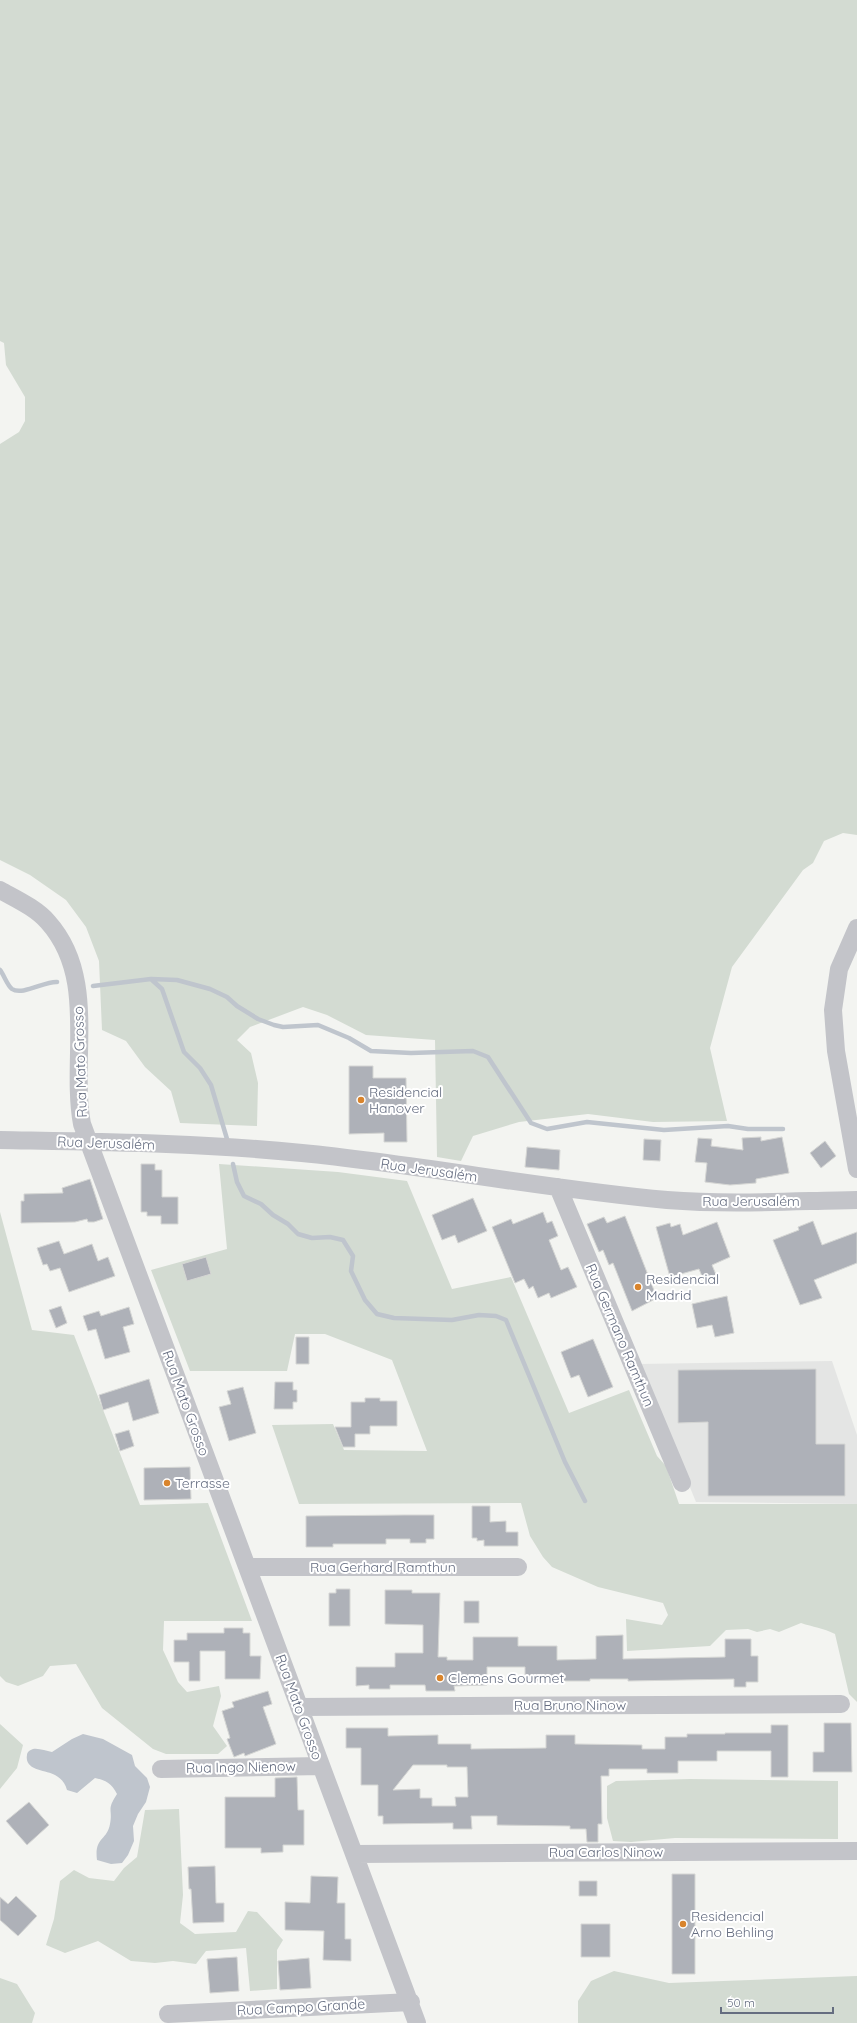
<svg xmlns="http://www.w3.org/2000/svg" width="857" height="2023" viewBox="0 0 857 2023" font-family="Quicksand,sans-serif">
	<rect width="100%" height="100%" fill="#f3f4f1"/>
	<path fill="#e4e5e4" d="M 832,1361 L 857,1435 L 857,1504 L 696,1502 L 639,1364 Z"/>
	<path fill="#d3dbd2" d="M 0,0 L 857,0 L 857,835 L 843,833 L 824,841 L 813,863 L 803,870 L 732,967 L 710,1048 L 727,1121 L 653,1122 L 588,1114 L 519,1122 L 473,1136 L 461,1161 L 437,1157 L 435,1040 L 366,1035 L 327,1015 L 303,1007 L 250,1027 L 237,1040 L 251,1053 L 258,1083 L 257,1126 L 180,1123 L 171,1091 L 145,1067 L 126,1041 L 102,1030 L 99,961 L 86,927 L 66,900 L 30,875 L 0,860 L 0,444 L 19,432 L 25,421 L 25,397 L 6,365 L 4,343 L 0,341 Z
		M 219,1164 L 338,1172 L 407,1181 L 452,1289 L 511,1277 L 569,1413 L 629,1390 L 657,1456 L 666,1466 L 679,1504 L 857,1504 L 857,1702 L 849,1694 L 835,1634 C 823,1628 813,1627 801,1623 L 779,1632 L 770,1629 L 757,1632 L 748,1629 L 726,1630 L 710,1646 L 627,1651 L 626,1619 L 662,1625 L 668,1615 L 663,1603 L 598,1587 L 552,1567 L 543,1557 L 530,1536 L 521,1503 L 299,1504 L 272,1425 L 333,1424 L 344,1450 L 427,1451 L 392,1360 L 325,1334 L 295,1334 L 287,1371 L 190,1371 L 151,1270 L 227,1249 Z
		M 0,1212 L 32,1330 L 74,1335 L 140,1505 L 208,1503 L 252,1621 L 164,1621 L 163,1650 L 178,1682 L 187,1692 L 219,1686 L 221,1696 L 213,1726 L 227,1746 L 218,1754 L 166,1754 L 153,1749 L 102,1708 L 76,1664 L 50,1666 L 43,1676 L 18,1686 L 6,1682 L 0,1676 Z
		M 0,1724 L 23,1745 L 17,1768 L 0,1789 Z
		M 690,1779 L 838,1781 L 838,1839 L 675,1838 L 631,1842 L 613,1841 L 607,1818 L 607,1786 L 616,1781 Z
		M 179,1809 L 183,1895 L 180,1923 L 195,1934 L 236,1932 L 248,1911 L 257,1912 L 283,1940 L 277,1950 L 277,1989 L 250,1991 L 246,1948 L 206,1951 L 196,1964 L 173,1961 L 155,1963 L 131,1961 L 98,1941 L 65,1953 L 46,1945 L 54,1919 L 60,1881 L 74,1870 L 89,1878 L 114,1881 L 124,1868 L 137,1857 L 145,1810 Z
		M 614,1971 L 669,1983 L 857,1976 L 857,2023 L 578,2023 L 578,2001 L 591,1981 Z
		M 0,1978 L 17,1984 L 35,2013 L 32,2023 L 0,2023 Z"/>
	<path fill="#bfc5cd" d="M 83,1734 L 103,1739 L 132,1755 L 135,1766 L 147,1778 L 150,1787 L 146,1802 L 138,1814 L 133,1826 L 134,1841 L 128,1855 L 122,1863 L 111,1864 L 97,1860 C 94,1837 107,1841 110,1824 C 113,1808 106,1811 117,1794 C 112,1784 106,1780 95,1778 L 77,1793 L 67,1790 C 65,1783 62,1779 55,1775 C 47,1770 24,1771 27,1755 C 27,1752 30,1750 33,1749 C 39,1748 46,1751 52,1752 L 72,1739 Z"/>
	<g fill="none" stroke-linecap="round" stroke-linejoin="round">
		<path stroke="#bfc5cd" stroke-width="4.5" d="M 0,970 C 4,975 7,985 12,989 C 22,996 45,981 57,982
			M 152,980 L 162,989 L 184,1052 L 200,1068 L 211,1085 L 227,1139
			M 93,986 L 151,979 L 177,980 L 210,989 L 227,997 L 237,1006 L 258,1019 L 274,1025 L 283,1027 L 318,1025 L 349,1038 L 371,1051 L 411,1053 L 473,1051 L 488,1057 L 531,1123 L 547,1129 L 587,1122 L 664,1130 L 728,1126 L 748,1129 L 783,1129
			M 233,1164 L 237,1182 L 244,1196 L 261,1204 L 273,1215 L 288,1224 L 298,1234 L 312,1238 L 330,1237 L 343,1240 L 353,1256 L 351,1271 L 365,1300 L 377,1314 L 394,1318 L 452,1320 L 479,1315 L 496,1316 L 506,1320 L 565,1462 L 585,1501"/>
	</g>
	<path fill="#aeb1b8" stroke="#d5d6d4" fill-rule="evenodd" d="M 349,1066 L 373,1066 L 373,1078 L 406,1078 L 407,1142 L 384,1142 L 384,1133 L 349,1134 Z
		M 761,1137 L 761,1141 L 782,1137 L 789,1173 L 756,1179 L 756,1183 L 730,1185 L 705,1182 L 707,1163 L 695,1162 L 698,1138 L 712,1139 L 711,1146 L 743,1150 L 742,1138 Z
		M 644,1139 L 661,1140 L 660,1161 L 643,1160 Z
		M 825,1141 L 836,1156 L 821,1168 L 810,1153 Z
		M 527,1147 L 560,1150 L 559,1170 L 525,1167 Z
		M 141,1164 L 155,1164 L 155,1170 L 162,1170 L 162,1197 L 178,1197 L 178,1224 L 161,1224 L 161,1216 L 147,1216 L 147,1212 L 141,1212 Z
		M 90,1179 L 103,1219 L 94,1222 L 88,1222 L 87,1219 L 75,1222 L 21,1223 L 21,1201 L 24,1201 L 24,1194 L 63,1193 L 62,1188 Z
		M 473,1198 L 487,1231 L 458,1243 L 455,1235 L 442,1240 L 432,1215 Z
		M 543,1212 L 547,1223 L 552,1221 L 558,1236 L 549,1240 L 561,1270 L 568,1267 L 577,1287 L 551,1298 L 549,1293 L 538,1298 L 533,1286 L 529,1289 L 524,1279 L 515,1283 L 492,1227 L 511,1219 L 513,1224 Z
		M 625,1216 L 657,1298 L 632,1311 L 613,1263 L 609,1265 L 603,1250 L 599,1252 L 587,1224 L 604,1217 L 607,1223 Z
		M 813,1221 L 822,1245 L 857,1232 L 857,1263 L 814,1280 L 822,1298 L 800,1305 L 773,1240 L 799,1230 L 798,1227 Z
		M 717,1222 L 730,1257 L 712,1265 L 717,1277 L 704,1281 L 699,1269 L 670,1277 L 656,1227 L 670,1223 L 671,1227 L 680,1224 L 683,1235 Z
		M 59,1241 L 64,1254 L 92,1244 L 98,1261 L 108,1257 L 115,1276 L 69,1292 L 60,1268 L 50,1271 L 47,1264 L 43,1265 L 37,1248 Z
		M 206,1257 L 211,1274 L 187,1281 L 182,1264 Z
		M 727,1296 L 734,1333 L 715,1337 L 712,1325 L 697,1328 L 692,1304 Z
		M 61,1306 L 67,1323 L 56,1328 L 49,1310 Z
		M 129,1307 L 134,1324 L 123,1327 L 130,1352 L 105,1359 L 96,1329 L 88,1331 L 83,1316 L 99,1311 L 101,1316 Z
		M 296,1337 L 309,1337 L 309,1364 L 296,1364 Z
		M 593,1339 L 613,1387 L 588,1397 L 579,1375 L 571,1378 L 561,1352 Z
		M 816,1369 L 816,1444 L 845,1444 L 845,1496 L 708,1496 L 708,1422 L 678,1423 L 678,1370 Z
		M 149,1379 L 159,1413 L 133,1421 L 128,1402 L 103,1410 L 99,1395 Z
		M 275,1382 L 293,1382 L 293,1390 L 297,1390 L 297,1402 L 293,1402 L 293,1409 L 274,1409 Z
		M 243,1387 L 256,1433 L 229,1441 L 219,1407 L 231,1404 L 227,1391 Z
		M 365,1398 L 380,1398 L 380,1401 L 397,1401 L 397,1426 L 370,1426 L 370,1434 L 355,1434 L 355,1447 L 343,1447 L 335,1427 L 351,1427 L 351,1402 L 365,1402 Z
		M 129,1430 L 134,1446 L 120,1451 L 115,1434 Z
		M 190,1467 L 191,1499 L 144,1500 L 144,1468 Z
		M 472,1506 L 490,1506 L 490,1522 L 506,1521 L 506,1532 L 518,1532 L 518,1546 L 484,1546 L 484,1540 L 477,1541 L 477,1538 L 472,1538 Z
		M 405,1515 L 434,1515 L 434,1539 L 426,1539 L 426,1543 L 410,1543 L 410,1539 L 386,1539 L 386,1544 L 333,1544 L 333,1547 L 306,1547 L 306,1516 Z
		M 336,1589 L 350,1589 L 350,1626 L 329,1626 L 329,1593 L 336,1593 Z
		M 385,1590 L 412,1590 L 412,1593 L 440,1593 L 438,1657 L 447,1657 L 447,1660 L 473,1660 L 473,1637 L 518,1637 L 518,1646 L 557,1646 L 557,1660 L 596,1659 L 596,1636 L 623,1635 L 623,1659 L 725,1657 L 725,1639 L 751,1639 L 751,1656 L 758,1656 L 758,1682 L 746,1682 L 746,1687 L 734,1687 L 734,1679 L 628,1681 L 628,1679 L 590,1679 L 590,1681 L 525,1681 L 525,1667 L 487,1667 L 487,1685 L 454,1686 L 455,1691 L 426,1691 L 425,1685 L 390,1685 L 390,1689 L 369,1689 L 369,1685 L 356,1686 L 356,1667 L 395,1667 L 395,1653 L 423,1653 L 423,1625 L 385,1624 Z
		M 464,1601 L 479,1601 L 479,1623 L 464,1623 Z
		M 224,1628 L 243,1628 L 243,1633 L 250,1633 L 250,1656 L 261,1656 L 260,1679 L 225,1679 L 225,1651 L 200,1651 L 200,1681 L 189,1681 L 189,1662 L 174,1662 L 174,1640 L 187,1640 L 187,1633 L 224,1633 Z
		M 268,1691 L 272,1704 L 263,1707 L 276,1744 L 245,1756 L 244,1753 L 234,1757 L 227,1739 L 230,1738 L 222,1711 L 234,1707 L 232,1702 Z
		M 824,1723 L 851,1723 L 852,1772 L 813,1772 L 813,1752 L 824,1752 Z
		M 771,1725 L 788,1725 L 788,1777 L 771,1777 L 771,1751 L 717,1751 L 717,1761 L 678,1761 L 678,1773 L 647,1773 L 647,1769 L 609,1769 L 609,1776 L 601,1776 L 602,1824 L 598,1824 L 598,1842 L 587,1842 L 586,1829 L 570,1829 L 570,1826 L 497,1825 L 497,1816 L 471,1816 L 472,1829 L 453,1829 L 453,1823 L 383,1824 L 383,1816 L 378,1816 L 378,1785 L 361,1785 L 361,1748 L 346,1748 L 346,1728 L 388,1728 L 388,1736 L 438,1735 L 438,1744 L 471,1744 L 471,1749 L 546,1748 L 546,1735 L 575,1735 L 575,1744 L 642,1745 L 642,1749 L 665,1749 L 665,1737 L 687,1737 L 687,1734 L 725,1734 L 725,1733 L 771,1733 ZM 413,1765 L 447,1765 L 447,1767 L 467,1767 L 468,1797 L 455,1797 L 456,1806 L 432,1806 L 432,1798 L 420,1798 L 420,1789 L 393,1790 Z
		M 297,1777 L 298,1810 L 304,1810 L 304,1845 L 283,1845 L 283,1852 L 261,1853 L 261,1848 L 225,1848 L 225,1797 L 275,1797 L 275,1778 Z
		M 29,1802 L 49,1825 L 27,1845 L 6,1821 Z
		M 215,1866 L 216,1903 L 224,1903 L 224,1922 L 193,1923 L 191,1889 L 189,1889 L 188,1867 Z
		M 672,1874 L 695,1874 L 695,1974 L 672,1974 Z
		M 311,1876 L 338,1877 L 337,1903 L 345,1903 L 345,1939 L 351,1939 L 351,1961 L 323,1960 L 324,1931 L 285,1930 L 285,1902 L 310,1903 Z
		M 579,1881 L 597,1881 L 597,1896 L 579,1896 Z
		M 16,1896 L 37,1916 L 18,1936 L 0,1920 L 0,1897 L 8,1904 Z
		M 581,1924 L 610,1924 L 610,1957 L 581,1957 Z
		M 237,1957 L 239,1991 L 210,1993 L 207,1959 Z
		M 309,1958 L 311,1988 L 280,1990 L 278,1961 Z"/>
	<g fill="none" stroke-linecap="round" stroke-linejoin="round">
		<path stroke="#c3c4c9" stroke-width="18" d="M 0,890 C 16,899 36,908 48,922 C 98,978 70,1058 82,1124 L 417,2023
			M 857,928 L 839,969 L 833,1010 L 836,1051 L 857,1169
			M 0,1140 C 100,1142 202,1143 302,1153 C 424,1165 545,1189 667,1200 C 730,1205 794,1201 857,1200
			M 558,1187 L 682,1483
			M 247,1567 L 518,1567
			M 299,1707 L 841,1704
			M 161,1769 L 321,1766
			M 355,1854 L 857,1851
			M 168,2014 L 411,2002"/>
	</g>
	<g fill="#d9842c" stroke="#fff" stroke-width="1.5">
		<circle cx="361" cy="1100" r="4"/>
		<circle cx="638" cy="1287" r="4"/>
		<circle cx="167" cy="1483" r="4"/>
		<circle cx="440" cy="1678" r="4"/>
		<circle cx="683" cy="1924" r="4"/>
	</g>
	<g text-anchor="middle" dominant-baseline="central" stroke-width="4" stroke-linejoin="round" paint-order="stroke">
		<g font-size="14" fill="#656d80" stroke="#fff">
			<text transform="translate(80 1062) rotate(-92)">Rua Mato Grosso</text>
			<text transform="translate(106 1143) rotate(2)">Rua Jerusalém</text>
			<text transform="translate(429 1170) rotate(8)">Rua Jerusalém</text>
			<text x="751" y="1201">Rua Jerusalém</text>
			<text transform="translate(620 1335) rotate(67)">Rua Germano Ramthun</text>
			<text transform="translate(186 1403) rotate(70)">Rua Mato Grosso</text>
			<text x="383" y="1567">Rua Gerhard Ramthun</text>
			<text x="570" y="1705">Rua Bruno Ninow</text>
			<text transform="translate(299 1707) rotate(70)">Rua Mato Grosso</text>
			<text transform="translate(241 1767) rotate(-1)">Rua Ingo Nienow</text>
			<text x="606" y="1852">Rua Carlos Ninow</text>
			<text transform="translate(301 2007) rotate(-3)">Rua Campo Grande</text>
		</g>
		<g font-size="14" fill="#656d80" stroke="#fff" text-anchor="start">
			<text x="369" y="1092">Residencial<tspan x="369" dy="16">Hanover</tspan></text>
			<text x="646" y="1279">Residencial<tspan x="646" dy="16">Madrid</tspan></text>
			<text x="175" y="1483">Terrasse</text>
			<text x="448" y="1678">Clemens Gourmet</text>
			<text x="691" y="1916">Residencial<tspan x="691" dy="16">Arno Behling</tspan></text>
		</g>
	</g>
	<path d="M721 2007v6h112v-6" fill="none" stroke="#656d80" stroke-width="2"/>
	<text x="727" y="2007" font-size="12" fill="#656d80" stroke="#ffffff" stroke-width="3" paint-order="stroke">50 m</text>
</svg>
